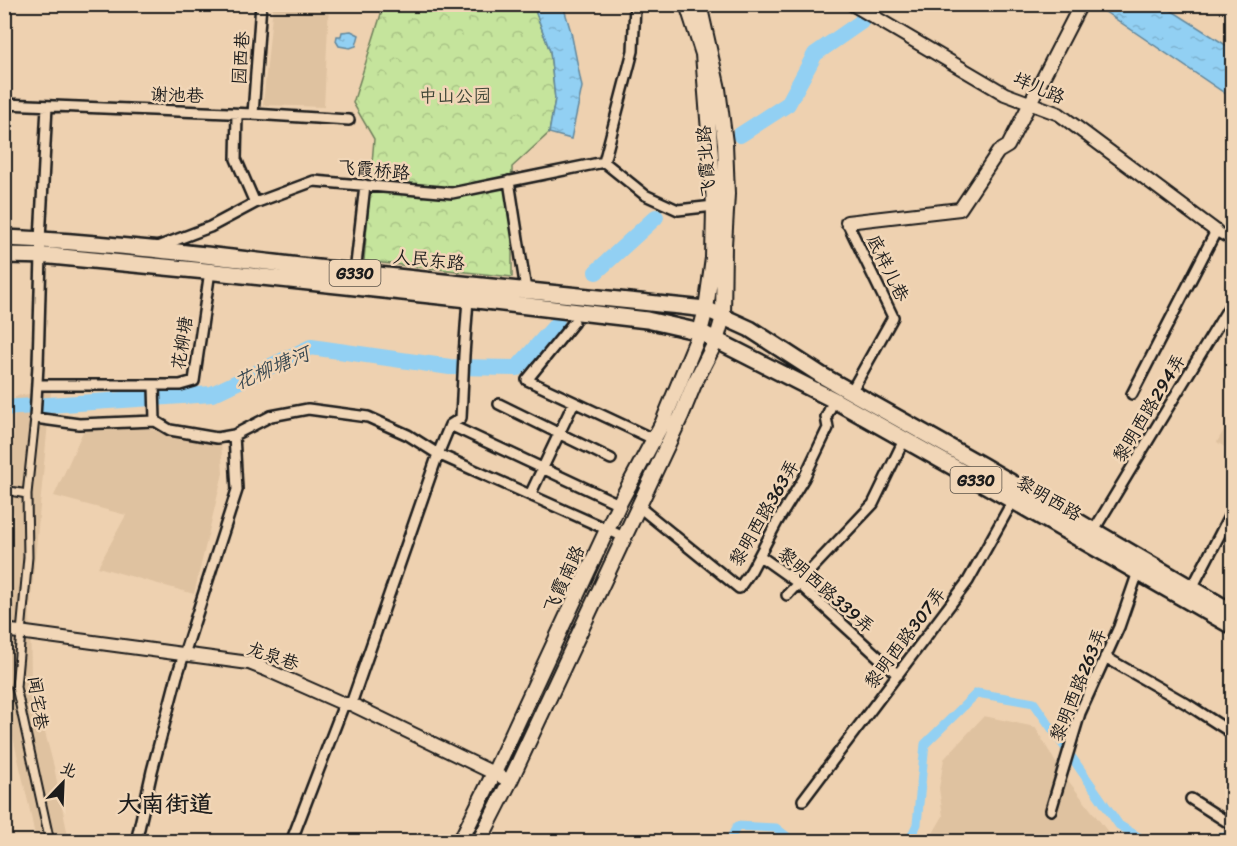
<svg xmlns="http://www.w3.org/2000/svg" width="1237" height="846" viewBox="0 0 1237 846" font-family="Sriracha,'LXGW WenKai TC',sans-serif">
	<defs>
		<pattern id="forest-crowns" width="20" height="18" patternUnits="userSpaceOnUse" patternTransform="scale(1.5)"><rect width="20" height="18" fill="#c5e49c"/><path d="M2 6a3 3 0 1 1 6 0M12 15a3 3 0 1 1 6 0" fill="none" stroke="#a9c386"/></pattern>
		<pattern id="water-ripples" width="26" height="14" patternUnits="userSpaceOnUse" patternTransform="scale(1.5)"><rect width="26" height="14" fill="#92d0f3"/><path d="M2 4q2-2 4 0t4 0M15 11q2-2 4 0t4 0" fill="none" stroke="#7db2d0"/></pattern>
	</defs>
	<rect width="100%" height="100%" fill="#eed1b0"/>
	<filter id="ink" filterUnits="userSpaceOnUse"><feTurbulence type="fractalNoise" baseFrequency=".0167" numOctaves="2"/><feDisplacementMap in="SourceGraphic" scale="12" xChannelSelector="R" yChannelSelector="G"/><feConvolveMatrix kernelMatrix="1 2 1 2 8 2 1 2 1" color-interpolation-filters="sRGB"/></filter>
	<g filter="url(#ink)">
		<path fill="#dfc2a0" d="M 273,5 L 329,5 L 324,107 L 263,105 Z
			M 51,391 L 30,611 L 31,679 L 54,767 L 69,841 L 36,841 L 29,806 L 6,707 L 4,697 L 4,637 L 10,581 L 14,515 L 9,502 L 5,501 L 4,473 L 12,474 L 15,396 Z
			M 1232,416 L 1232,452 L 1217,442 Z
			M 89,418 L 221,442 L 223,473 L 194,594 L 98,567 L 126,515 L 54,496 Z
			M 984,716 L 1035,727 L 1060,770 L 1115,841 L 928,842 L 943,816 L 939,788 L 944,759 Z"/>
		<path fill="url(#forest-crowns)" stroke="#70805c" stroke-width="1.5" d="M 416,4 L 533,5 L 550,51 L 555,99 L 549,133 L 512,167 L 512,277 L 364,261 L 374,139 L 353,103 L 382,11 Z"/>
		<path fill="url(#water-ripples)" stroke="#63889d" stroke-width="1.5" d="M 533,5 L 563,5 L 571,32 L 582,87 L 571,139 L 549,133 L 555,99 L 550,51 Z
			M 1095,5 L 1163,5 L 1232,49 L 1232,98 Z
			M 351,31 L 359,35 L 356,46 L 350,48 L 339,46 L 336,41 L 337,36 L 341,36 L 342,32 Z"/>
		<g fill="none" stroke-linecap="round" stroke-linejoin="round">
			<path stroke="#92d0f3" stroke-width="9" d="M 729,842 L 737,826 L 776,828 L 794,842
				M 909,842 L 917,824 L 925,744 L 977,693 L 1034,703 L 1119,825 L 1147,842
				M 1194,842 L 1232,836"/>
			<path stroke="#92d0f3" stroke-width="16" d="M 740,135 L 788,104 L 815,54 L 861,22 L 870,4
				M 596,272 L 656,217
				M 4,408 L 212,394 L 311,347 L 450,367 L 517,368 L 557,324"/>
			<defs>
				<path id="pedestrian" d="M 35,418 L 27,494 L 28,557 L 16,687 L 50,842
					M 4,490 L 27,494"/>
				<path id="minor" d="M 4,104 L 253,114 L 349,120
					M 47,106 L 40,240 L 41,255 L 38,365 L 35,418 L 79,424 L 155,421 L 170,430 L 217,438 L 234,435 L 271,416 L 308,409 L 368,417 L 408,435 L 438,454 L 624,537
					M 237,114 L 236,159 L 255,203
					M 253,114 L 261,4
					M 604,162 L 633,51 L 635,4
					M 509,181 L 526,290
					M 847,222 L 893,317 L 851,392
					M 157,247 L 210,227 L 255,203 L 314,181 L 452,193 L 604,162 L 645,195 L 678,210 L 714,206
					M 355,273 L 365,185
					M 574,322 L 527,380 L 653,439
					M 37,385 L 154,385 L 155,421
					M 154,385 L 180,385 L 194,381 L 210,271
					M 1132,394 L 1216,231 L 1232,240
					M 499,404 L 611,459
					M 450,425 L 619,504
					M 530,495 L 574,402
					M 638,506 L 739,588 L 751,571 L 777,522 L 804,478 L 828,428 L 826,417 L 834,400
					M 1094,530 L 1232,302
					M 760,556 L 798,583 L 898,675
					M 1192,588 L 1232,511
					M 787,595 L 873,504 L 904,440
					M 1105,657 L 1187,704 L 1232,733
					M 351,704 L 438,454 L 450,425 L 461,418 L 464,355 L 468,299
					M 1191,799 L 1232,825
					M 803,800 L 968,581 L 1015,497
					M 1051,810 L 1080,713 L 1119,627 L 1138,572
					M 136,842 L 152,771 L 177,676 L 237,490 L 234,435
					M 291,842 L 344,704"/>
				<path id="tertiary" d="M 852,4 L 1005,94 L 1059,114 L 1216,231
					M 847,222 L 960,209 L 998,152 L 1008,146 L 1081,4
					M 4,630 L 249,663 L 267,670 L 344,704 L 351,704 L 510,781"/>
				<path id="secondary" d="M 460,842 L 494,773 L 619,504 L 663,422 L 700,332 L 706,309 L 713,258 L 714,206 L 712,170 L 703,54 L 687,4
					M 479,842 L 510,781 L 681,416 L 694,384 L 716,341 L 723,317 L 724,245 L 727,194 L 725,143 L 718,89 L 699,4"/>
				<path id="trunk" d="M 4,238 C 121,243 237,259 353,272 C 470,286 588,296 706,309 L 750,329 L 821,375 L 983,466 L 1232,612
					M 4,255 L 51,256 L 206,271 L 468,299 L 647,320 L 700,332 L 834,400 L 996,491 L 1232,626"/>
			</defs>
			<use href="#pedestrian" stroke="#1c1c1c" stroke-width="11"/>
			<use href="#minor" stroke="#1c1c1c" stroke-width="14"/>
			<use href="#tertiary" stroke="#1c1c1c" stroke-width="16"/>
			<use href="#secondary" stroke="#1c1c1c" stroke-width="18"/>
			<use href="#trunk" stroke="#1c1c1c" stroke-width="20"/>
			<use href="#pedestrian" stroke="#f1d6b7" stroke-width="7"/>
			<use href="#minor" stroke="#f1d6b7" stroke-width="9"/>
			<use href="#tertiary" stroke="#f1d6b7" stroke-width="12"/>
			<use href="#secondary" stroke="#f1d6b7" stroke-width="14"/>
			<use href="#trunk" stroke="#f1d6b7" stroke-width="15"/>
		</g>
	</g>
	<g text-anchor="middle" dominant-baseline="central" stroke-width="5" stroke-linejoin="round" paint-order="stroke">
		<g fill="#f1d6b7" stroke="#5c544a" stroke-width="1.5">
			<rect x="329.5" y="260" width="51" height="26" rx="4.5"/>
			<rect x="950.5" y="467" width="51" height="26" rx="4.5"/>
		</g>
		<g font-size="16" font-weight="bold" fill="#1c1c1c">
			<text x="355" y="273">G330</text>
			<text x="976" y="480">G330</text>
		</g>
		<g font-size="18" fill="#1c1c1c" stroke="#f1d6b7">
			<text transform="translate(241 58) rotate(-86)">园西巷</text>
			<text transform="translate(1039 88) rotate(23)">垟儿路</text>
			<text transform="translate(177 95) rotate(2)">谢池巷</text>
			<text transform="translate(706 161) rotate(-94)">飞霞北路</text>
			<text transform="translate(374 170) rotate(5)">飞霞桥路</text>
			<text transform="translate(429 260) rotate(6)">人民东路</text>
			<text transform="translate(888 268) rotate(64)">底样儿巷</text>
			<text transform="translate(182 343) rotate(-81)">花柳塘</text>
			<text transform="translate(1149 408) rotate(-59)">黎明西路294弄</text>
			<text transform="translate(1049 498) rotate(30)">黎明西路</text>
			<text transform="translate(764 513) rotate(-60)">黎明西路363弄</text>
			<text transform="translate(564 579) rotate(-65)">飞霞南路</text>
			<text transform="translate(826 590) rotate(41)">黎明西路339弄</text>
			<text transform="translate(905 638) rotate(-53)">黎明西路307弄</text>
			<text transform="translate(273 656) rotate(19)">龙泉巷</text>
			<text transform="translate(1078 685) rotate(-68)">黎明西路263弄</text>
			<text transform="translate(38 703) rotate(82)">闻宅巷</text>
		</g>
		<g font-size="18" fill="#3e4436" stroke="#f1d6b7">
			<text x="455" y="96">中山公园</text>
		</g>
		<g font-size="20" font-style="italic" fill="#3a4952" stroke="#f1d6b7">
			<text transform="translate(272 368) rotate(-23)">花柳塘河</text>
		</g>
		<g font-size="24" font-weight="bold" fill="#1c1c1c" stroke="#f1d6b7">
			<text x="165" y="804">大南街道</text>
		</g>
	</g>
	<rect width="1237" height="846" fill="none" stroke="#f1d6b7" stroke-width="24"/>
	<rect x="12" y="12" width="1213" height="822" fill="none" stroke="#1c1c1c" stroke-width="2" filter="url(#ink)"/>
	<g transform="translate(63 783) rotate(23)" stroke="#f1d6b7" stroke-width="4.5" paint-order="stroke">
	<path d="M0-4.5L10 22L0 15L-10 22Z" fill="#1c1c1c"/>
	<text y="-9" font-size="16" font-weight="bold" text-anchor="middle" fill="#1c1c1c">北</text>
	</g>
</svg>
